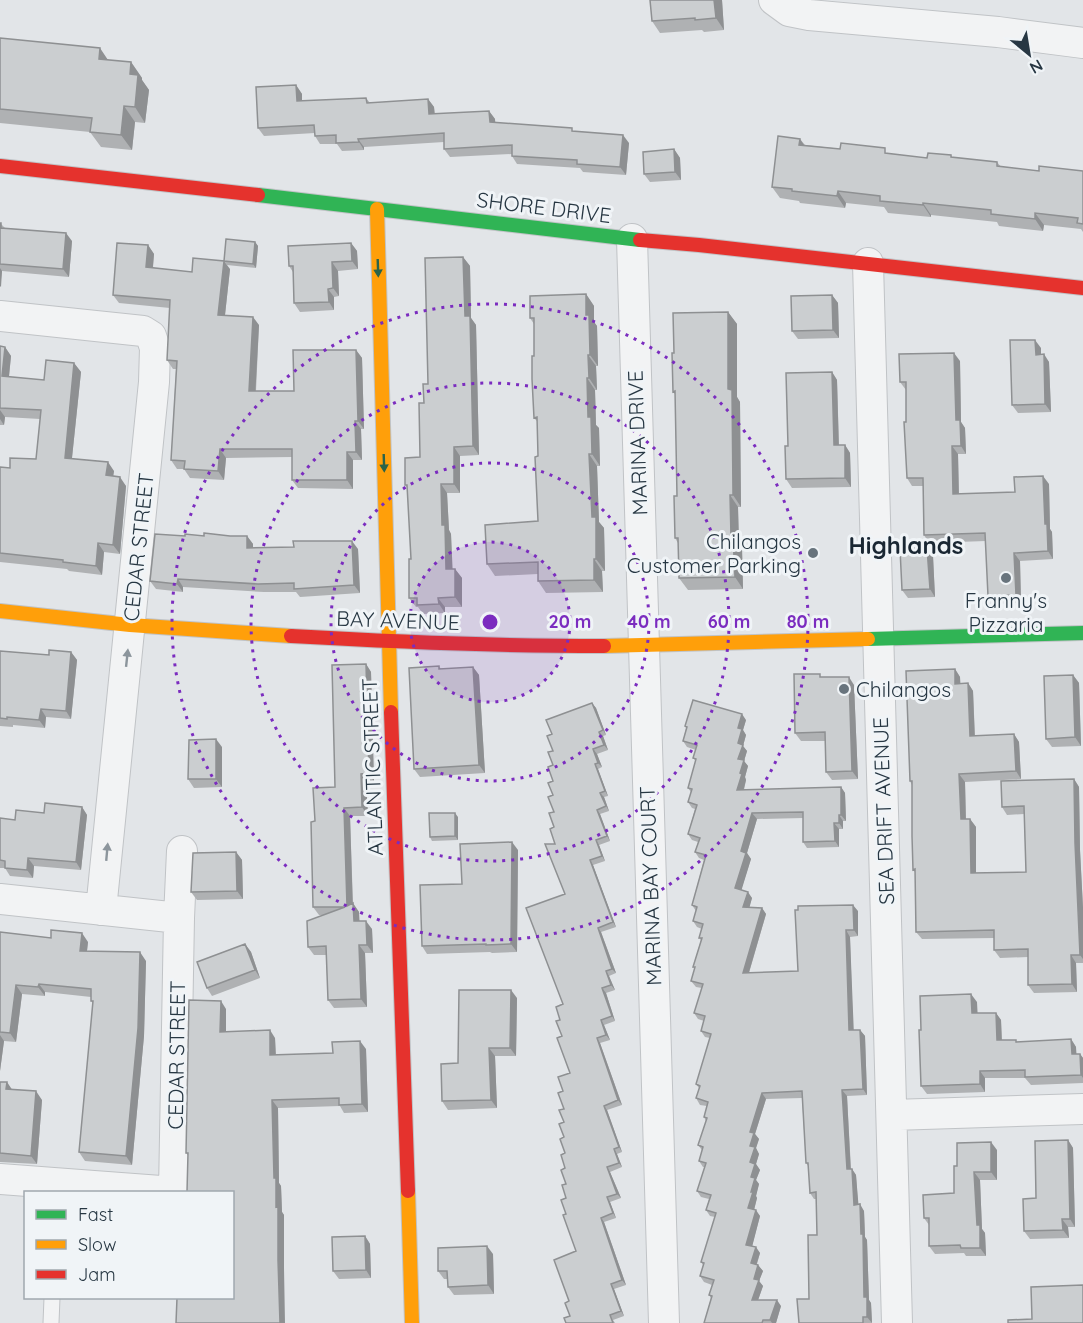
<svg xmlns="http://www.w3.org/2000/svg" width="1083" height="1323" viewBox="0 0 1083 1323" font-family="Quicksand,sans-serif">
	<rect width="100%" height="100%" fill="#e2e5e8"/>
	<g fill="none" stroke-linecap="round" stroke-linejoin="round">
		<defs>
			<path id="lane" d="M 51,1323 L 52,1298"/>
			<path id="street" d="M 774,0 L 789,11 L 809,15 L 998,32 L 1083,43
				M 632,239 L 664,1323
				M 868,263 L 897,1323
				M 0,316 L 143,331 L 151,336 L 155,348 L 154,382 C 137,558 118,734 101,910
				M 0,899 L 179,918
				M 892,1115 L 1083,1109
				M 0,1179 L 174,1192 L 179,918 L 182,851"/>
			<path id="fast" d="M 258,195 L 640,240
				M 868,639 L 1083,633"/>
			<path id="slow" d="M 377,209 L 391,712
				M 0,611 L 130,625 L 291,636
				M 604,646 L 868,639
				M 408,1191 L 412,1323"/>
			<path id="jam" d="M 0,166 L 258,195
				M 640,240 L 699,245 L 1083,288
				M 291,636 C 396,642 500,646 604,646
				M 391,712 L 408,1191"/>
		</defs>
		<use href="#lane" stroke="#c0c3c6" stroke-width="17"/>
		<use href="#street" stroke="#c0c3c6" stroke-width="32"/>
		<use href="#fast" stroke="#c0c3c6" stroke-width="16"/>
		<use href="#slow" stroke="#c0c3c6" stroke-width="16"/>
		<use href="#jam" stroke="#c0c3c6" stroke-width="16"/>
		<use href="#lane" stroke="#f2f3f4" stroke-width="15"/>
		<use href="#street" stroke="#f2f3f4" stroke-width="30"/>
		<use href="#fast" stroke="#30b455" stroke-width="14"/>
		<use href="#slow" stroke="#ff9f0a" stroke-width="14"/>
		<use href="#jam" stroke="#e5322d" stroke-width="14"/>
	</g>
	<path fill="#afb1b3" d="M 650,0 L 722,0 L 724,30 L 704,32 L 702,30 L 660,33 L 652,21 Z
		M 0,38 L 108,60 L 131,62 L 142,78 L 142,80 L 149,90 L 145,123 L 135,122 L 132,150 L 101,147 L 90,132 L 0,123 Z
		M 296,85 L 302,94 L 302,101 L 366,98 L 370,103 L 428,99 L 434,107 L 435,114 L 489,111 L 495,119 L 495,123 L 574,131 L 629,143 L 626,175 L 583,172 L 580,168 L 517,164 L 512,156 L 512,154 L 450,157 L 444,149 L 444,142 L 364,147 L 364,150 L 342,151 L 337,144 L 320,144 L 315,136 L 315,133 L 264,136 L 258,128 Z
		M 800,139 L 805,145 L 927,158 L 951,155 L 952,157 L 997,162 L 1001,167 L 1039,171 L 1083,171 L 1083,232 L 1081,229 L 1044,225 L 1043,231 L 999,226 L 997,222 L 931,215 L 931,217 L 888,213 L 884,207 L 846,203 L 845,208 L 800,203 L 799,201 L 780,198 L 772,187 Z
		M 674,149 L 680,158 L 681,180 L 650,182 L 644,174 Z
		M 0,223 L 5,228 L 72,241 L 69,277 L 2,271 L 0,287 Z
		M 255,242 L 258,246 L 256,268 L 227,265 L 224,261 Z
		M 351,243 L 357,251 L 358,269 L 338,271 L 339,296 L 334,297 L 334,310 L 300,312 L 294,303 L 293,272 L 289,266 Z
		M 148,245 L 154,254 L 153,268 L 192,272 L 230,269 L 225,315 L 259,325 L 256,391 L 294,391 L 356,350 L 362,358 L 364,429 L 361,429 L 362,460 L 353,460 L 353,489 L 298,488 L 292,480 L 292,457 L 226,458 L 224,480 L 190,478 L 184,469 L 177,469 L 171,460 L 176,369 L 173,369 L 167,360 L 170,308 L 119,303 L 113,295 Z
		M 463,257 L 470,266 L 471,318 L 476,325 L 479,455 L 460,456 L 460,493 L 447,493 L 449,530 L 451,534 L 452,569 L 455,569 L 462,578 L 462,607 L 445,607 L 445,613 L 423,614 L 418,607 L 416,607 L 409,598 L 411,559 L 408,489 L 405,485 L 420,457 L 424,403 L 428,384 Z
		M 586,294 L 594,306 L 594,322 L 597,326 L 598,366 L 596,366 L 597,390 L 595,390 L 596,425 L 599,428 L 600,466 L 597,466 L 599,522 L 604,528 L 605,571 L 602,571 L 603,592 L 546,593 L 538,581 L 538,574 L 495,576 L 487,564 L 538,521 L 538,456 L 537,421 L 534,418 L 534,324 L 530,318 Z
		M 832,295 L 838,303 L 839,338 L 798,339 L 792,331 Z
		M 728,312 L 737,324 L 737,397 L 740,402 L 741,507 L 738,507 L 739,544 L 742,548 L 743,589 L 688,590 L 679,578 L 678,543 L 675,538 L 677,496 L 675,394 L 673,392 L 674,353 Z
		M 0,346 L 5,347 L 11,356 L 9,377 L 44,380 L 74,363 L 81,372 L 72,458 L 114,471 L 113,476 L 126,486 L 120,554 L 104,552 L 102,575 L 69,571 L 67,569 L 0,562 L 0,467 L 10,468 L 36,459 L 40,419 L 5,417 L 4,425 L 0,425 Z
		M 1041,348 L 1041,354 L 1049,362 L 1051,412 L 1018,413 L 1012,405 Z
		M 960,361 L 961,422 L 965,428 L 966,454 L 958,454 L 959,494 L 1015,492 L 1049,484 L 1050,529 L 1052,532 L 1053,559 L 1020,561 L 1021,603 L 994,604 L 988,596 L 986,541 L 929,543 L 924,535 L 923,486 L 912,486 L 907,478 L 906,390 L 900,382 Z
		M 832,372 L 837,380 L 839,445 L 845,445 L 850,453 L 851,487 L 792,488 L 786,479 L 788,446 Z
		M 204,536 L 247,536 L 253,544 L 253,548 L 358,549 L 360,593 L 300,597 L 296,592 L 264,592 L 183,587 L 183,592 L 156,589 L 150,581 Z
		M 933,556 L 935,597 L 908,598 L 902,590 Z
		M 0,651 L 49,655 L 71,652 L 77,660 L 71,719 L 46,717 L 45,728 L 13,725 L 13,727 L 0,726 Z
		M 366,664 L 371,672 L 374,782 L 366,782 L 368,816 L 350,816 L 353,904 L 359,912 L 359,921 L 372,929 L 373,953 L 365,953 L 367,1007 L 334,1008 L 328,1000 L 326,955 L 314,955 L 308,947 L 323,915 L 319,915 L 313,907 L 315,821 L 335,787 Z
		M 439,666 L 441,669 L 473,667 L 479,675 L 485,773 L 420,777 L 414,769 Z
		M 955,669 L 960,677 L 960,683 L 968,683 L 973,691 L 975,736 L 1014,734 L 1019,742 L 1021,779 L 965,782 L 966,819 L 970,819 L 976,827 L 976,873 L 1026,872 L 1024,814 L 1007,815 L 1002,807 L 1074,779 L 1079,787 L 1080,850 L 1083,908 L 1083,963 L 1076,963 L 1077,992 L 1034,993 L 1028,985 L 1028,957 L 1000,958 L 994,950 L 994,938 L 922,939 L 916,932 L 915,872 L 913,870 L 912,785 L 910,781 Z
		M 1073,675 L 1079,683 L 1081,746 L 1052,747 L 1046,739 Z
		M 822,677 L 854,685 L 858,779 L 832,780 L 826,772 L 825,741 L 801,741 L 795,733 Z
		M 592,703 L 596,708 L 606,735 L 603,736 L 608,750 L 597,754 L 602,767 L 598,769 L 608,796 L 604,797 L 609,811 L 600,814 L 610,841 L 599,845 L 605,861 L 593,865 L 616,927 L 601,932 L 616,973 L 609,976 L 615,990 L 606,993 L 615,1021 L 604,1025 L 610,1040 L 600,1043 L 622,1105 L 607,1110 L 622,1152 L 617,1154 L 622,1167 L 610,1172 L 621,1198 L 610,1202 L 616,1218 L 604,1222 L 626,1285 L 614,1289 L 624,1316 L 613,1320 L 615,1323 L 566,1323 L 570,1316 L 569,1301 L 576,1251 L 566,1214 L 566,1184 L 563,1091 L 570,1073 L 562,1036 L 560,1020 L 563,1004 L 565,894 L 555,844 L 554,827 L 552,734 Z
		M 746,720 L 743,730 L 746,735 L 743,746 L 747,751 L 744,761 L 748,766 L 745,777 L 746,780 L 744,790 L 841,787 L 845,793 L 846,821 L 843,821 L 843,829 L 839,829 L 839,847 L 807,848 L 803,842 L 803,818 L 757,819 L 747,853 L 751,859 L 741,890 L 752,898 L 749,907 L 762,908 L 766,914 L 749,973 L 798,971 L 858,911 L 858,936 L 850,937 L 853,1030 L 860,1030 L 865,1036 L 867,1095 L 847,1096 L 851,1169 L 852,1169 L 856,1175 L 858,1205 L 864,1211 L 865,1237 L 867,1240 L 869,1300 L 871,1303 L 872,1323 L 799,1323 L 809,1299 L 817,1235 L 816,1199 L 814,1199 L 810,1193 L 809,1167 L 806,1163 L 802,1098 L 766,1099 L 755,1134 L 759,1139 L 756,1148 L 759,1154 L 756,1164 L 760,1170 L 756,1180 L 759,1184 L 756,1196 L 757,1198 L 754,1210 L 760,1216 L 752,1246 L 760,1253 L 757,1264 L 763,1271 L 759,1281 L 763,1286 L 758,1300 L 781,1306 L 776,1323 L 704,1323 L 711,1298 L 709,1295 L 712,1285 L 704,1282 L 700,1276 L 703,1265 L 701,1262 L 715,1217 L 710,1216 L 706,1210 L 709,1199 L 701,1197 L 697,1191 L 705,1167 L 703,1167 L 699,1161 L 702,1150 L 698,1145 L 706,1121 L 704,1117 L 707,1106 L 700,1105 L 696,1098 L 699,1088 L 696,1084 L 710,1038 L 705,1037 L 701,1031 L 704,1021 L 698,1019 L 694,1013 L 702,988 L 696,987 L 691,981 L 695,969 L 693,967 L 701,940 L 699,938 L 702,929 L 697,927 L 693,921 L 696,911 L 692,905 L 704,860 L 699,858 L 695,852 L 698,842 L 692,840 L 688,834 L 695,809 L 692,808 L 688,802 L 691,792 L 688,788 L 696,761 L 693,758 L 696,750 L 687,747 L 683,741 L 686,728 L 685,726 Z
		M 222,747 L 222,787 L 194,788 L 188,779 Z
		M 82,807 L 87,815 L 81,870 L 34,866 L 33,878 L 10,876 L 5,868 L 0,868 L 0,818 L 15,820 L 44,813 Z
		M 458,817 L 458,840 L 432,841 L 430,837 Z
		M 518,850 L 517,952 L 492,953 L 490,952 L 427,954 L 422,946 L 462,884 Z
		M 236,852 L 242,860 L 243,899 L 197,900 L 191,892 Z
		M 0,932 L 88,942 L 87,951 L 146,961 L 144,1036 L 132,1165 L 85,1161 L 79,1152 L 93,1003 L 91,1001 L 91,997 L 45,992 L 45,996 L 22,994 L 16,1042 L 4,1041 L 0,1071 Z
		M 245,944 L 251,952 L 260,978 L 212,996 L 207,988 Z
		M 517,998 L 516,1056 L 495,1056 L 497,1108 L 448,1110 L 442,1101 L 458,1063 Z
		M 977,1002 L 977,1013 L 996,1013 L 1001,1020 L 1002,1040 L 1018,1042 L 1071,1039 L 1076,1047 L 1076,1054 L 1080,1054 L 1083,1058 L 1083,1083 L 1031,1085 L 1025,1078 L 985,1078 L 985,1092 L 927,1094 L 921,1086 Z
		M 226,1009 L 226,1031 L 275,1038 L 276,1055 L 333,1053 L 366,1049 L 368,1112 L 344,1113 L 340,1106 L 278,1108 L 279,1183 L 281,1186 L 282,1212 L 284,1215 L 284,1268 L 186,1153 Z
		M 0,1082 L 11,1089 L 42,1100 L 37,1164 L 0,1162 Z
		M 1068,1140 L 1073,1148 L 1075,1227 L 1068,1227 L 1069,1238 L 1030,1239 L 1024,1231 L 1036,1198 Z
		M 997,1150 L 997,1180 L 980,1180 L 982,1229 L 985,1233 L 986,1256 L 966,1256 L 964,1253 L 935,1254 L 929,1246 L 929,1225 L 924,1218 L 954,1193 L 957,1166 Z
		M 365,1236 L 370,1244 L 371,1278 L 339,1279 L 333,1271 Z
		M 493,1254 L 494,1294 L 454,1295 L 448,1287 L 448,1279 L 444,1279 L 438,1271 Z"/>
	<path fill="#8e9092" d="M 714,0 L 722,0 L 724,30 L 716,18 Z
		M 100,48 L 110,63 L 99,59 Z
		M 131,62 L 142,78 L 142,80 L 149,90 L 145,123 L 135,107 L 130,74 Z
		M 296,85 L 302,94 L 302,109 L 297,101 Z
		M 428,99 L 434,107 L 435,122 L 429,114 Z
		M 124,106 L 135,122 L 132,150 L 121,135 Z
		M 489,111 L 495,119 L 496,131 L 490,122 Z
		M 623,135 L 629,143 L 626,175 L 620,167 Z
		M 358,139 L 364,147 L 364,150 L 359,142 Z
		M 800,139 L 808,151 L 799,145 Z
		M 674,149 L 680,158 L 681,180 L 675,172 Z
		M 838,191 L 846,203 L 845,208 L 837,196 Z
		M 923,203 L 931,215 L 931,217 L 923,205 Z
		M 1035,213 L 1044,225 L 1043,231 L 1035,219 Z
		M 66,233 L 72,241 L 69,277 L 63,269 Z
		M 255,242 L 258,246 L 256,268 L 253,264 Z
		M 351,243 L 357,251 L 358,269 L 352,261 Z
		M 148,245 L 154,254 L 152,276 L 146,267 Z
		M 463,257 L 470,266 L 471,318 L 476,325 L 479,455 L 473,446 L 465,316 Z
		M 224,261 L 230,269 L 224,324 L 218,315 Z
		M 332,262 L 338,271 L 339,296 L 333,288 Z
		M 0,268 L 2,271 L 1,287 L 0,286 Z
		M 328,289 L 334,297 L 334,310 L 329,302 Z
		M 586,294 L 594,306 L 594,322 L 597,326 L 598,366 L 590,355 L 586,315 Z
		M 832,295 L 838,303 L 839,338 L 833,330 Z
		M 728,312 L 737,324 L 737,397 L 740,402 L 741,507 L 733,495 L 728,389 Z
		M 253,317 L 259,325 L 255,399 L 249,391 Z
		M 1035,340 L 1041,348 L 1041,363 L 1036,355 Z
		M 5,347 L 11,356 L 8,385 L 2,376 Z
		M 356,350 L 362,358 L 364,429 L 358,421 Z
		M 954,353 L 960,361 L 961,422 L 965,428 L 966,454 L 961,446 L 956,420 Z
		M 1044,354 L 1049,362 L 1051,412 L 1045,404 Z
		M 588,355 L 596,366 L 597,390 L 589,378 Z
		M 74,363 L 81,372 L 71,467 L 65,458 Z
		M 832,372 L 837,380 L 839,453 L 834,445 Z
		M 587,378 L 595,390 L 596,425 L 599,428 L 600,466 L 592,454 L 588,417 Z
		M 0,410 L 5,417 L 4,425 L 0,419 Z
		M 355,421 L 361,429 L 362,460 L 356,452 Z
		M 845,445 L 850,453 L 851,487 L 845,478 Z
		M 952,446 L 958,454 L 959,502 L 953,494 Z
		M 454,447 L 460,456 L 460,493 L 454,484 Z
		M 220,449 L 226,458 L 224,480 L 218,471 Z
		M 347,452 L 353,460 L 353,489 L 347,480 Z
		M 589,454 L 597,466 L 599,522 L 604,528 L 605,571 L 596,559 L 592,517 Z
		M 108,462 L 114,471 L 112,484 L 106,475 Z
		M 1043,476 L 1049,484 L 1050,529 L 1052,532 L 1053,559 L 1048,551 L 1045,524 Z
		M 120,477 L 126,486 L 120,554 L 113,545 Z
		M 441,484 L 447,493 L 449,530 L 451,534 L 453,578 L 446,569 L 442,525 Z
		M 730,495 L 738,507 L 739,544 L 742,548 L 743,589 L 735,577 L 731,536 Z
		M 247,536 L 253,544 L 253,556 L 247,548 Z
		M 352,541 L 358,549 L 360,593 L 354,585 Z
		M 98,543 L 104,552 L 102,575 L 96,566 Z
		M 927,548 L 933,556 L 935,597 L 930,589 Z
		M 1014,553 L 1020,561 L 1021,603 L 1016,595 Z
		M 594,559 L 602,571 L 603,592 L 594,580 Z
		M 455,569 L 462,578 L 462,607 L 455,597 Z
		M 178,579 L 183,587 L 183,592 L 177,584 Z
		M 438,598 L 445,607 L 445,613 L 439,604 Z
		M 71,652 L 77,660 L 71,719 L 66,711 Z
		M 366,664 L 371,672 L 374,782 L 369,773 Z
		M 473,667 L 479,675 L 485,773 L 479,765 Z
		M 955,669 L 960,677 L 961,692 L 955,684 Z
		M 1073,675 L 1079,683 L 1081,746 L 1075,737 Z
		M 849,677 L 854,685 L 858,779 L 852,771 Z
		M 968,683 L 973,691 L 975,744 L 970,736 Z
		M 592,703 L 596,708 L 606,735 L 603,730 Z
		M 41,709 L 46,717 L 45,728 L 39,720 Z
		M 742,714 L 746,720 L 743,730 L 746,735 L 743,746 L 747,751 L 744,761 L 748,766 L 745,777 L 746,780 L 742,796 L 737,790 L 740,773 L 738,728 Z
		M 599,732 L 603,736 L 608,750 L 604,745 Z
		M 1014,734 L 1019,742 L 1021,779 L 1016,771 Z
		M 216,739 L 222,747 L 222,787 L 216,779 Z
		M 593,749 L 597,754 L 602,767 L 598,763 Z
		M 595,764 L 598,769 L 608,796 L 605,791 Z
		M 361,774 L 366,782 L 368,816 L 362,807 Z
		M 959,774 L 965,782 L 966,827 L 961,819 Z
		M 1074,779 L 1079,787 L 1080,850 L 1083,908 L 1083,959 L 1080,955 L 1075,843 Z
		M 841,787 L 845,793 L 846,821 L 841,815 Z
		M 600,793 L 604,797 L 609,811 L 606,806 Z
		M 82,807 L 87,815 L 81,870 L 76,862 Z
		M 344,808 L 350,816 L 353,914 L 347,906 Z
		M 597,810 L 600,814 L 610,841 L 607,836 Z
		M 455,813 L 458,817 L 458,840 L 455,836 Z
		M 752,813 L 757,819 L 747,853 L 751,859 L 740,895 L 735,888 L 741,851 Z
		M 839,815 L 843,821 L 843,829 L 839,823 Z
		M 970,819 L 976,827 L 976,881 L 971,873 Z
		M 834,823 L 839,829 L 839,847 L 835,841 Z
		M 596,840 L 599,845 L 605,861 L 602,856 Z
		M 512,842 L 518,850 L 517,952 L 511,944 Z
		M 236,852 L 242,860 L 243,899 L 237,891 Z
		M 28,858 L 34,866 L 33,878 L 27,870 Z
		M 590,860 L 593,865 L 616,927 L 613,922 Z
		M 748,892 L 752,898 L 748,913 L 743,907 Z
		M 353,903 L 359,912 L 360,929 L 354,921 Z
		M 853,905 L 858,911 L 858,936 L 854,930 Z
		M 762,908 L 766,914 L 747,979 L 743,973 Z
		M 366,921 L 372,929 L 373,953 L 367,945 Z
		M 598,928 L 601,932 L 616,973 L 612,969 Z
		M 846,930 L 850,937 L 854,1036 L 849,1030 Z
		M 82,933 L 88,942 L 86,959 L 80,951 Z
		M 245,944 L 251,952 L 260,978 L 255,970 Z
		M 359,945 L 365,953 L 367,1007 L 361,999 Z
		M 140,952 L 146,961 L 144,1036 L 132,1165 L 126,1156 Z
		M 1071,955 L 1076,963 L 1077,992 L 1072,984 Z
		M 606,971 L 609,976 L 615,990 L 611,985 Z
		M 39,984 L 45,992 L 45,996 L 38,987 Z
		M 16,985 L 22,994 L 16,1042 L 10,1033 Z
		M 602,988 L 606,993 L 615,1021 L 612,1016 Z
		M 511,990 L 517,998 L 516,1056 L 510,1048 Z
		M 971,994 L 977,1002 L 978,1021 L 972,1013 Z
		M 221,1001 L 226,1009 L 226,1040 L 220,1032 Z
		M 996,1013 L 1001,1020 L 1002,1048 L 997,1040 Z
		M 601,1020 L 604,1025 L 610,1040 L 606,1035 Z
		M 270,1030 L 275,1038 L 276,1063 L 270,1055 Z
		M 860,1030 L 865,1036 L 867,1095 L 863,1089 Z
		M 0,1035 L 4,1041 L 0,1071 Z
		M 597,1038 L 600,1043 L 622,1105 L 618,1100 Z
		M 1071,1039 L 1076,1047 L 1077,1062 L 1072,1054 Z
		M 360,1041 L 366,1049 L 368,1112 L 362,1104 Z
		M 489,1048 L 495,1056 L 497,1108 L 491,1100 Z
		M 1080,1054 L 1083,1058 L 1083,1078 L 1081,1075 Z
		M 980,1071 L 985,1078 L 985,1092 L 980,1084 Z
		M 7,1082 L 13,1091 L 6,1089 Z
		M 842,1090 L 847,1096 L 851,1175 L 847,1169 Z
		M 36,1091 L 42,1100 L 37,1164 L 31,1156 Z
		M 762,1093 L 766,1099 L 755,1134 L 759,1139 L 756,1148 L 759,1154 L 756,1164 L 760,1170 L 756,1180 L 759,1184 L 756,1196 L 757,1198 L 753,1214 L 748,1208 L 751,1192 L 750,1132 Z
		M 272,1100 L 278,1108 L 279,1183 L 281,1186 L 282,1212 L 284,1215 L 284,1268 L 285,1323 L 280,1323 L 276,1207 L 274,1178 Z
		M 604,1106 L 607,1110 L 622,1152 L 619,1147 Z
		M 1068,1140 L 1073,1148 L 1075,1227 L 1070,1219 Z
		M 991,1142 L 997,1150 L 997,1180 L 991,1172 Z
		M 614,1149 L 617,1154 L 622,1167 L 619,1163 Z
		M 607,1167 L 610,1172 L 621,1198 L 617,1194 Z
		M 852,1169 L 856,1175 L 859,1211 L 854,1205 Z
		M 974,1172 L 980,1180 L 982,1229 L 985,1233 L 986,1256 L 980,1248 L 977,1225 Z
		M 607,1197 L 610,1202 L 616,1218 L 613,1213 Z
		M 860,1204 L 864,1211 L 865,1237 L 867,1240 L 869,1300 L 871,1303 L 872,1323 L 867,1317 L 864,1297 Z
		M 756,1210 L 760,1216 L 751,1251 L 746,1245 Z
		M 601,1218 L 604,1222 L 626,1285 L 622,1280 Z
		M 1062,1219 L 1068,1227 L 1069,1238 L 1063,1230 Z
		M 365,1236 L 370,1244 L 371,1278 L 366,1270 Z
		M 487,1246 L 493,1254 L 494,1294 L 488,1285 Z
		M 756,1247 L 760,1253 L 755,1269 L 751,1263 Z
		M 758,1265 L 763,1271 L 759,1281 L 763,1286 L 756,1306 L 752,1300 L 754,1279 Z
		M 611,1284 L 614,1289 L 624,1316 L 621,1311 Z
		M 777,1300 L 781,1306 L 776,1323 L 772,1323 L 770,1320 Z"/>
	<path fill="#cbced0" stroke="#8e9092" stroke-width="1.5" d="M 650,0 L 714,0 L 716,18 L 695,20 L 695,18 L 652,21 Z
		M 0,38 L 100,48 L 99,59 L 131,62 L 130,74 L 138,75 L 135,107 L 124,106 L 121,135 L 90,132 L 92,118 L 0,109 Z
		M 296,85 L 297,101 L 366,98 L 367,103 L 428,99 L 429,114 L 489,111 L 490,122 L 572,128 L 572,131 L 623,135 L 620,167 L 577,164 L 577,160 L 512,156 L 512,145 L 444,149 L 444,133 L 358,139 L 359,142 L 336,143 L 336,135 L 315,136 L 314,125 L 258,128 L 256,87 Z
		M 778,136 L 800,139 L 799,145 L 840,149 L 841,143 L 885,148 L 885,153 L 927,158 L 928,153 L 951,155 L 951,157 L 997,162 L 997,166 L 1039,171 L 1039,166 L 1083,171 L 1083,224 L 1077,223 L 1078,218 L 1035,213 L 1035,219 L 991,214 L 991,210 L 923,203 L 923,205 L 880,201 L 880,196 L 838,191 L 837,196 L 792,191 L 792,189 L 772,187 Z
		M 674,149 L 675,172 L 644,174 L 643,152 Z
		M 0,223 L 1,223 L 1,228 L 66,233 L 63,269 L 0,264 Z
		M 226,239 L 255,242 L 253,264 L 224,261 Z
		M 117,243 L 148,245 L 146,267 L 192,272 L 193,258 L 224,261 L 218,315 L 253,317 L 249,391 L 294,391 L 293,350 L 356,350 L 358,421 L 355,421 L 356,452 L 347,452 L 347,480 L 292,480 L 292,449 L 220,449 L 218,471 L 184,469 L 185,461 L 171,460 L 177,361 L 167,360 L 170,300 L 113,295 Z
		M 351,243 L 352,261 L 332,262 L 333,288 L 328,289 L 329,302 L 294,303 L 293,266 L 289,266 L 288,246 Z
		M 463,257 L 465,316 L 470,316 L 473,446 L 454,447 L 454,484 L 441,484 L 442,525 L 445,525 L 446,569 L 455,569 L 455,597 L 438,598 L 439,604 L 417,605 L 417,598 L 409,598 L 409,559 L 411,559 L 407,485 L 405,485 L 405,458 L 420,457 L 419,403 L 424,403 L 423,384 L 428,384 L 425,258 Z
		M 586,294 L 586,315 L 589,315 L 590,355 L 588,355 L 589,378 L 587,378 L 588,417 L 591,417 L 592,454 L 589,454 L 592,517 L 596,517 L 596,559 L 594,559 L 594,580 L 538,581 L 538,562 L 487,564 L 485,525 L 538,521 L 535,457 L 538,456 L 537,417 L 534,418 L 532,379 L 532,356 L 534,356 L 534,318 L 530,318 L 530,296 Z
		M 832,295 L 833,330 L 792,331 L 791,296 Z
		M 728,312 L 728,389 L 732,390 L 733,495 L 730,495 L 731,536 L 733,536 L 735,577 L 679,578 L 678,538 L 675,538 L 674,496 L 677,496 L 675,391 L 673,392 L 672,353 L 674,353 L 673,313 Z
		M 1010,340 L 1035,340 L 1036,355 L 1044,354 L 1045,404 L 1012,405 Z
		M 0,346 L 5,347 L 2,376 L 44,380 L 46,360 L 74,363 L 65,458 L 108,462 L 106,475 L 120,477 L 113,545 L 98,543 L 96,566 L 63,562 L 63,560 L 0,553 L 0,467 L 10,468 L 10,458 L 36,459 L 41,410 L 0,408 Z
		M 954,353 L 956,420 L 960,420 L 961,446 L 952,446 L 953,494 L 1015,492 L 1014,477 L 1043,476 L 1045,524 L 1047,524 L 1048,551 L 1014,553 L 1016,595 L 988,596 L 985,533 L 924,535 L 923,478 L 907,478 L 904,422 L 906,422 L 906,382 L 900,382 L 899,354 Z
		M 832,372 L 834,445 L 845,445 L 845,478 L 786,479 L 785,446 L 788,446 L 786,373 Z
		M 204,533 L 230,536 L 247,536 L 247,548 L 294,547 L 293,541 L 352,541 L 354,585 L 294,589 L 294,583 L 258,584 L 178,579 L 177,584 L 150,581 L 155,534 L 185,536 L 185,534 L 204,536 Z
		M 927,548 L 930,589 L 902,590 L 900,549 Z
		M 49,650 L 71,652 L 66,711 L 41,709 L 39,720 L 7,717 L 7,719 L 0,718 L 0,651 L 49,655 Z
		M 366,664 L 369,773 L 361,774 L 362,807 L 344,808 L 347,906 L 353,903 L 354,921 L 366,921 L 367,945 L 359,945 L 361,999 L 328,1000 L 326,946 L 308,947 L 307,921 L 345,907 L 313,907 L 311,822 L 315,821 L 313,788 L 335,787 L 332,665 Z
		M 439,666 L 439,669 L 473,667 L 479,765 L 414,769 L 409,668 Z
		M 955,669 L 955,684 L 968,683 L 970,736 L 1014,734 L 1016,771 L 959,774 L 961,819 L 970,819 L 971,873 L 1026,872 L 1024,806 L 1002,807 L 1001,781 L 1074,779 L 1075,843 L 1080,955 L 1071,955 L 1072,984 L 1028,985 L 1028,949 L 994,950 L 994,930 L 916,932 L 915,869 L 913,870 L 912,836 L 912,781 L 910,781 L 906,671 Z
		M 794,674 L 820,674 L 820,677 L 849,677 L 852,771 L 826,772 L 825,732 L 795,733 Z
		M 1073,675 L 1075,737 L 1046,739 L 1044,676 Z
		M 693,700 L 742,714 L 738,728 L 742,729 L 738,743 L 743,745 L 738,759 L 744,760 L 740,773 L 742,774 L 737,790 L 841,787 L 841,815 L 839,815 L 839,823 L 834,823 L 835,841 L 803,842 L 803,812 L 752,813 L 741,851 L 746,853 L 735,888 L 748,892 L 743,907 L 762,908 L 743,973 L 798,971 L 795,910 L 798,910 L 798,906 L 853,905 L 854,930 L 846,930 L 849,1030 L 860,1030 L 863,1089 L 842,1090 L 847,1169 L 852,1169 L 854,1205 L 860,1204 L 861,1234 L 863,1234 L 864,1297 L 867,1297 L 867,1317 L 863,1317 L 863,1323 L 799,1323 L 797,1299 L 809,1299 L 808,1235 L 817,1235 L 816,1192 L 810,1193 L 808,1163 L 806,1163 L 802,1091 L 762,1093 L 750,1132 L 754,1133 L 750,1146 L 755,1147 L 750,1162 L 755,1164 L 751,1177 L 755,1178 L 751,1192 L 753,1192 L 748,1208 L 756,1210 L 746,1245 L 756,1247 L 751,1263 L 758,1265 L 754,1279 L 759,1280 L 752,1300 L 777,1300 L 770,1320 L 763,1320 L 762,1323 L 704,1323 L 712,1296 L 709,1295 L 714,1280 L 700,1276 L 704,1263 L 701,1262 L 716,1213 L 706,1210 L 711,1195 L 697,1191 L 706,1163 L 699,1161 L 703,1147 L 698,1145 L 707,1118 L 704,1117 L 708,1102 L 696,1098 L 700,1086 L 696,1084 L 711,1034 L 701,1031 L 705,1016 L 694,1013 L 703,984 L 691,981 L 695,967 L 693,967 L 702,938 L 699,938 L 703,924 L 693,921 L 697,907 L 692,905 L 706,855 L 695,852 L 700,838 L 688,834 L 697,805 L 688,802 L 692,789 L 688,788 L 696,759 L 693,758 L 697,745 L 683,741 L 687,727 L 685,726 Z
		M 592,703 L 603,730 L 599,732 L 604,745 L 593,749 L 598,763 L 595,764 L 605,791 L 600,793 L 606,806 L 597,810 L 607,836 L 596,840 L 602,856 L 590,860 L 613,922 L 598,928 L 612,969 L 606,971 L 611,985 L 602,988 L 612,1016 L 601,1020 L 606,1035 L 597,1038 L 618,1100 L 604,1106 L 619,1147 L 614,1149 L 619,1163 L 607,1167 L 617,1194 L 607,1197 L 613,1213 L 601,1218 L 622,1280 L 611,1284 L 621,1311 L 610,1315 L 613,1323 L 566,1323 L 564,1318 L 570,1316 L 565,1303 L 569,1301 L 554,1260 L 576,1251 L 563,1215 L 566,1214 L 561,1200 L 566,1198 L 562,1185 L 566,1184 L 561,1170 L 565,1168 L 561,1155 L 565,1153 L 560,1139 L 564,1137 L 559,1124 L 564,1122 L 559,1110 L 564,1109 L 558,1093 L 563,1091 L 558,1077 L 570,1073 L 557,1038 L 562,1036 L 556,1021 L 560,1020 L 556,1007 L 563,1004 L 526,908 L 565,894 L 545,844 L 555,844 L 550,829 L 554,827 L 549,813 L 554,812 L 548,797 L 553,795 L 548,783 L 553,781 L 548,767 L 553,765 L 548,752 L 553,751 L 547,736 L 552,734 L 546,720 Z
		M 216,739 L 216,779 L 188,779 L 189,740 Z
		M 45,803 L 82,807 L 76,862 L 28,858 L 27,870 L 5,868 L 5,861 L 0,860 L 0,818 L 15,820 L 16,810 L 44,813 Z
		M 429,813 L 455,813 L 455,836 L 430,837 Z
		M 512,842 L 511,944 L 486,945 L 486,944 L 422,946 L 420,885 L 462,884 L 460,844 Z
		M 236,852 L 237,891 L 191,892 L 193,853 Z
		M 51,930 L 82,933 L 80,951 L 140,952 L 138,1028 L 126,1156 L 79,1152 L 93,1001 L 91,1001 L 91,989 L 39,984 L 38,987 L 16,985 L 10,1033 L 0,1032 L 0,932 L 51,938 Z
		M 245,944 L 255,970 L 207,988 L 197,962 Z
		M 459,990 L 511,990 L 510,1048 L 489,1048 L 491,1100 L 442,1101 L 441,1064 L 458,1063 Z
		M 971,994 L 972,1013 L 996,1013 L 997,1040 L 1016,1040 L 1016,1042 L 1071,1039 L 1072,1054 L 1080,1054 L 1081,1075 L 1025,1077 L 1025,1070 L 980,1071 L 980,1084 L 921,1086 L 919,1030 L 921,1030 L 920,996 Z
		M 189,1000 L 221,1001 L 220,1032 L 270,1030 L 270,1055 L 333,1053 L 332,1042 L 360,1041 L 362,1104 L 339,1105 L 339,1098 L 272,1100 L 274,1178 L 276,1178 L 276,1207 L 278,1206 L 278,1260 L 280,1323 L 176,1323 L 177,1298 L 232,1298 L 232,1192 L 187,1192 L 188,1153 L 186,1153 Z
		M 0,1082 L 7,1082 L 6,1089 L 36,1091 L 31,1156 L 0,1153 Z
		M 1068,1140 L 1070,1219 L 1062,1219 L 1063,1230 L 1024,1231 L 1023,1199 L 1036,1198 L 1035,1141 Z
		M 991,1142 L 991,1172 L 974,1172 L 977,1225 L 980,1225 L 980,1248 L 961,1248 L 960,1245 L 929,1246 L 929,1218 L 924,1218 L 923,1195 L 954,1193 L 954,1166 L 957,1166 L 957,1143 Z
		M 365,1236 L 366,1270 L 333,1271 L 332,1237 Z
		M 487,1246 L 488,1285 L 448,1287 L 447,1271 L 438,1271 L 438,1248 Z
		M 1083,1285 L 1083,1323 L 1008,1323 L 1008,1320 L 1032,1319 L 1031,1287 Z"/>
	<defs><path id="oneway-solid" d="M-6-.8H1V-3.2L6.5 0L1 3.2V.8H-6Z" transform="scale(1.5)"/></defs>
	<g fill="#2a6349">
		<use href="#oneway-solid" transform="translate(378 268) rotate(88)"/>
		<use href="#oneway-solid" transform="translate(384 463) rotate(88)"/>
	</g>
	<g fill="#8c959c">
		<use href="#oneway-solid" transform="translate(127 658) rotate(-84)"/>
		<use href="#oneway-solid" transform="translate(107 852) rotate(-85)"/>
	</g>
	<circle cx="490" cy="622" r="80" fill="#7b2cbf" fill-opacity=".12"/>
	<g fill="none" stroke="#7b2cbf" stroke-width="3" stroke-dasharray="3 6">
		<circle cx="490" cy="622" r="80"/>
		<circle cx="490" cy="622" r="159"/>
		<circle cx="490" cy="622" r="239"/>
		<circle cx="490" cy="622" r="318"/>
	</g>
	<g fill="#68747d" stroke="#f0f4f7" stroke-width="2">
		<circle cx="813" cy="553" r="6"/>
		<circle cx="1006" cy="578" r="6"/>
		<circle cx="844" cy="689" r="6"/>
	</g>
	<g text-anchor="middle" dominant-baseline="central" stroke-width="6" stroke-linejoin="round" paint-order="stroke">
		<g font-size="21" fill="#273743" stroke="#f0f4f7">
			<text transform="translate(544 207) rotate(7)">SHORE DRIVE</text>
			<text transform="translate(637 443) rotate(-92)">MARINA DRIVE</text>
			<text transform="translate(138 547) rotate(-84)">CEDAR STREET</text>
			<text transform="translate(398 620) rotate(2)">BAY AVENUE</text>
			<text transform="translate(372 767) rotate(-92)">ATLANTIC STREET</text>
			<text transform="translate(883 811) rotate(-92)">SEA DRIFT AVENUE</text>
			<text transform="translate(650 886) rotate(-92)">MARINA BAY COURT</text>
			<text transform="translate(176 1055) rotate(-89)">CEDAR STREET</text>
		</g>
		<g font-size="21" fill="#273743" stroke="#f0f4f7" text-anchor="end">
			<text x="801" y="541">Chilangos<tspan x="801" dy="24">Customer Parking</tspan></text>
			<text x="1006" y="600" text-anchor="middle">Franny's<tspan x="1006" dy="24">Pizzaria</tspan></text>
			<text x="856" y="689" text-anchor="start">Chilangos</text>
		</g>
		<g font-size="24" font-weight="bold" fill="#1a2733" stroke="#f0f4f7">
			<text x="906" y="545">Highlands</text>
		</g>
	</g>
	<circle cx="490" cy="622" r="9" fill="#7b2cbf" stroke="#f0f4f7" stroke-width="3"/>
	<g font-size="18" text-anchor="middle" font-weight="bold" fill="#7b2cbf" stroke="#f0f4f7" stroke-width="6" stroke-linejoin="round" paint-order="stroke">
		<text x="570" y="628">20 m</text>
		<text x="649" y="628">40 m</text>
		<text x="729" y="628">60 m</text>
		<text x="808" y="628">80 m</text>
	</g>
	<rect x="24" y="1191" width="210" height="108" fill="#f0f4f7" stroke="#a0a8af" stroke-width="1.5"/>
	<rect x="36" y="1210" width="30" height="9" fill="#30b455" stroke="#a0a8af" stroke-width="1.5"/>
	<text x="78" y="1221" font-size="18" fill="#273743">Fast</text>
	<rect x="36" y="1240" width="30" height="9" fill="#ff9f0a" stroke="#a0a8af" stroke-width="1.5"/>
	<text x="78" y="1251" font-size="18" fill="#273743">Slow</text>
	<rect x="36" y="1270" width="30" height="9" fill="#e5322d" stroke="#a0a8af" stroke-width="1.5"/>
	<text x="78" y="1281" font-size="18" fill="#273743">Jam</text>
	<g transform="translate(1029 54) rotate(150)" stroke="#f0f4f7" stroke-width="4.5" paint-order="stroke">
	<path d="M0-4.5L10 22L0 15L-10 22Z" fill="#273743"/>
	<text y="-9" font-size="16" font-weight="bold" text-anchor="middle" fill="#273743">N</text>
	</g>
</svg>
